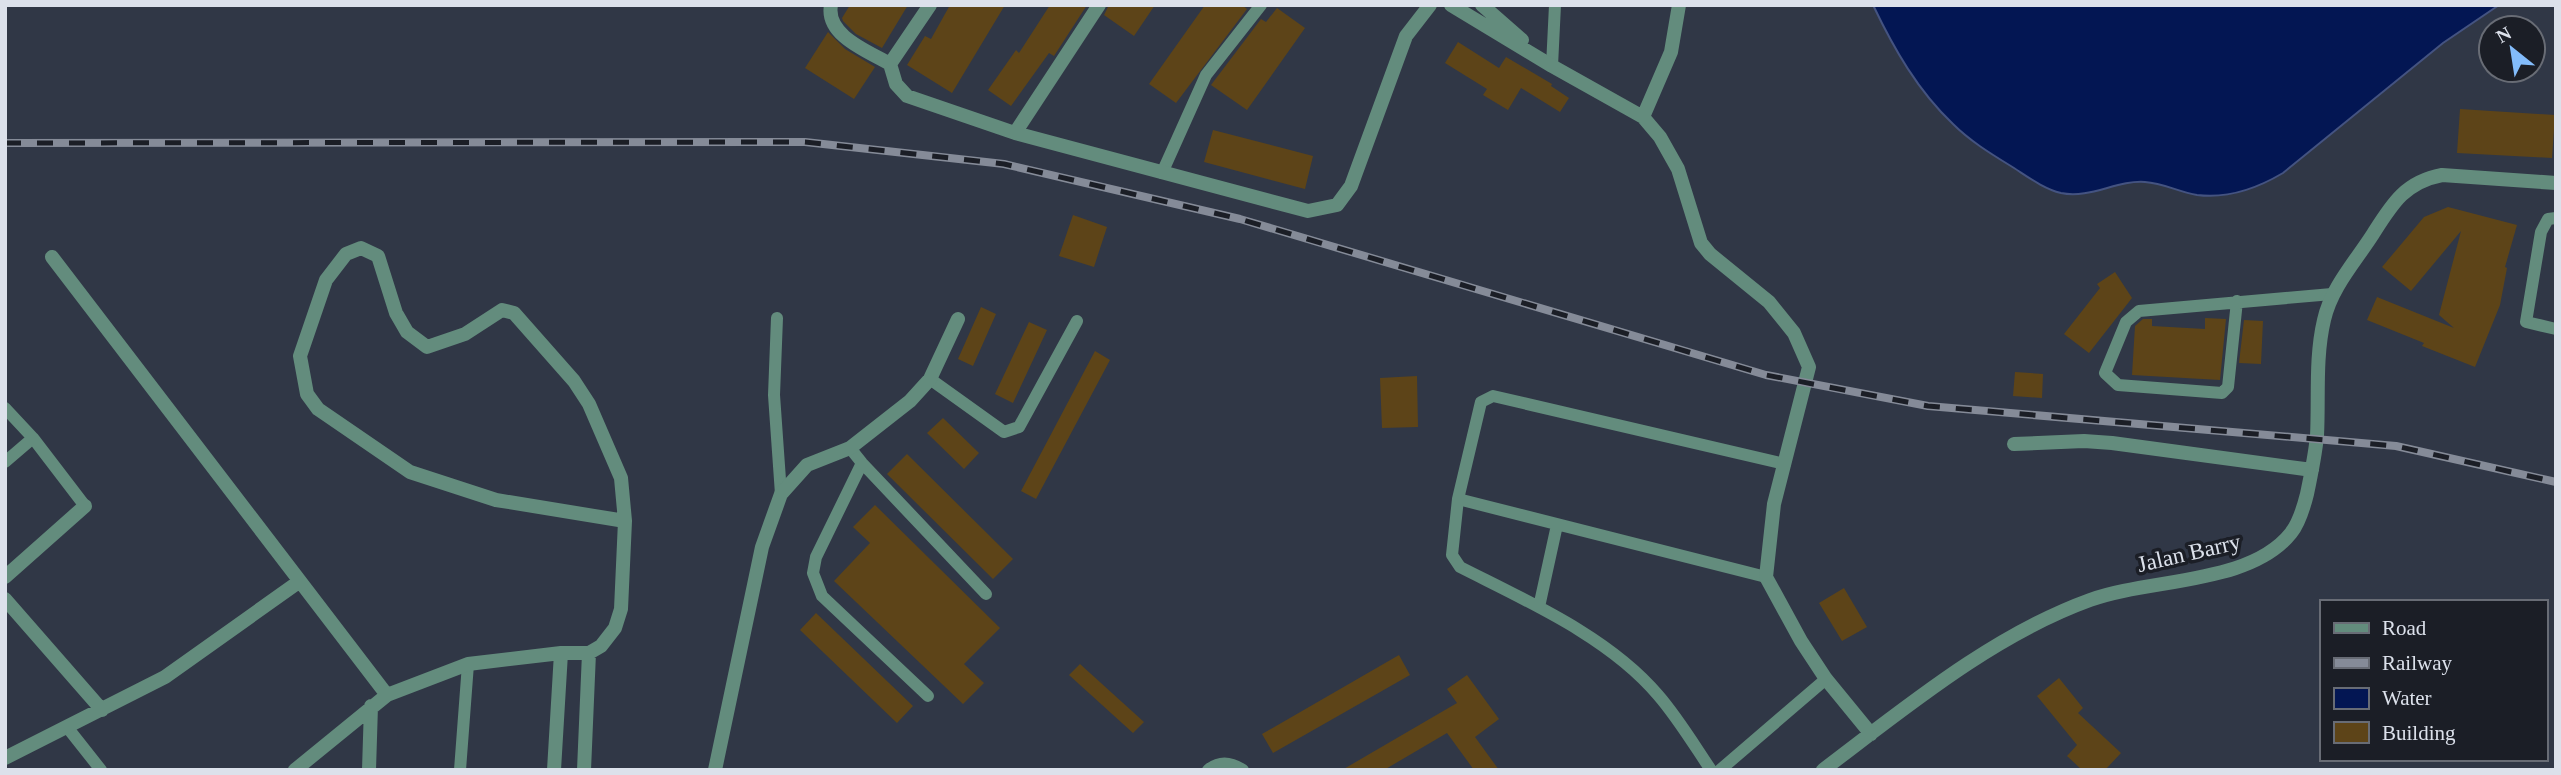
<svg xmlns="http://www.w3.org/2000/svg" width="2561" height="775" viewBox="0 0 2561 775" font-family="Georgia,serif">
	<rect width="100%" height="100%" fill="#303746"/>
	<path fill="#031653" stroke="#445381" stroke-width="2" d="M 1873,5 L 2499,5 L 2443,43 L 2283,173 C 2256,189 2228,199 2197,195 C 2179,192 2163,183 2145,182 C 2117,180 2090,199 2061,193 C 2044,189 2028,177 2014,168 C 1993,155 1971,142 1953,124 C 1918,91 1894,49 1873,5 Z"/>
	<path fill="#5d4418" d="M 850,5 L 908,5 L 882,48 L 856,34 L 843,21 L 842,18 Z
		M 950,5 L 1005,5 L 952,93 L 907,65 L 925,36 L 931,39 Z
		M 1050,5 L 1087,5 L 1054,56 L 1049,53 L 1011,106 L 988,90 L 1016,50 L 1019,53 Z
		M 1109,5 L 1155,5 L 1134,36 L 1104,15 Z
		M 1205,5 L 1242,5 L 1247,9 L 1176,103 L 1149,84 Z
		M 1277,8 L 1305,28 L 1247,110 L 1211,85 L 1261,19 L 1266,22 Z
		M 828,32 L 845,49 L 875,67 L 854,99 L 805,68 Z
		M 1458,42 L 1499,68 L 1506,57 L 1552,84 L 1551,86 L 1569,98 L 1560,112 L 1521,88 L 1508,110 L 1483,95 L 1487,89 L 1445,63 Z
		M 2460,109 L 2555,115 L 2552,158 L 2457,153 Z
		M 1213,130 L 1313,156 L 1305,189 L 1204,162 Z
		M 2448,207 L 2517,225 L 2505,267 L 2507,268 L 2500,305 L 2475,367 L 2422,346 L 2424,343 L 2367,320 L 2377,297 L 2454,328 L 2439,315 L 2461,231 L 2411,291 L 2382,267 L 2424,217 Z
		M 1073,215 L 1107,227 L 1094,267 L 1059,256 Z
		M 2115,272 L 2132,298 L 2089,353 L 2064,334 L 2100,288 L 2097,284 Z
		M 981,307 L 996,314 L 973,366 L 958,359 Z
		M 2205,318 L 2226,319 L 2220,380 L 2132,375 L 2135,326 L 2143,319 L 2152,319 L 2152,326 L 2205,329 Z
		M 2244,320 L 2263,321 L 2261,364 L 2239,363 Z
		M 1029,322 L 1047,330 L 1013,403 L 995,394 Z
		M 1095,351 L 1110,360 L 1036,499 L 1021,491 Z
		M 2015,372 L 2043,374 L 2042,398 L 2013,396 Z
		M 1417,376 L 1418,427 L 1382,428 L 1380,378 Z
		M 943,418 L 979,453 L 964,469 L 927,433 Z
		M 907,454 L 1013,559 L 993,579 L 887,474 Z
		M 875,505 L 1000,628 L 964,664 L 984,683 L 963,704 L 834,581 L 870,543 L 853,527 Z
		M 1844,588 L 1867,627 L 1842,641 L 1819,603 Z
		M 816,613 L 913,706 L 897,723 L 800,630 Z
		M 1399,655 L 1410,675 L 1273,753 L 1262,734 Z
		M 1080,664 L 1144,722 L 1133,733 L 1069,675 Z
		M 1467,675 L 1499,719 L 1475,737 L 1499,770 L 1474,770 L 1447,733 L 1384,770 L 1342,770 L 1457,703 L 1447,689 Z
		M 2059,678 L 2083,708 L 2078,713 L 2121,753 L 2105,770 L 2082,770 L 2067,756 L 2077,745 L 2037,696 Z"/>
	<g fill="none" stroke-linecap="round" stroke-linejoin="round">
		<path stroke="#638c7d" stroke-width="12" d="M 1552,66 L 1555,5
			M 1162,173 L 1206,75 L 1261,5
			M 2556,218 L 2548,219 L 2541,232 L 2526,322 L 2556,329
			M 2237,301 L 2228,387 L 2222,393 L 2118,385 L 2105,373 L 2126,322 L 2139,311 L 2332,294
			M 777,318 L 774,395 L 781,494
			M 930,379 L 1004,432 L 1019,427 L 1077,321
			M 5,408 L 33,438 L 85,506
			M 850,448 L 862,463 L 986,594
			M 5,462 L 33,438
			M 862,463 L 816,557 L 813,573 L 822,596 L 928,696
			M 1458,499 L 1766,577
			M 1539,607 L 1557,525
			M 67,727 L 101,770
			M 460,770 L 468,664
			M 1208,770 C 1220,760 1231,762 1243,770
			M 1711,770 C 1694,745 1678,718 1658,695 C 1609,637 1527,601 1460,567 L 1452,555 L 1458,499 L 1481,402 L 1493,396 L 1785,464
			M 1720,770 L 1826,679"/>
		<path stroke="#638c7d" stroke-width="14" d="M 831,5 C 825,36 870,52 890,64
			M 930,5 L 890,64 L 896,84 L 907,96 L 1015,133 L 1308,211 L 1337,205 L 1351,186 L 1406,36 L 1430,5
			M 1451,5 L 1552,66 L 1643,117 L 1660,137 L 1678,169 L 1701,243 L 1710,254 L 1769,302 L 1794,333 L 1809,367 L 1774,504 L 1766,577 L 1801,641 L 1826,679 L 1871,734
			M 1482,5 L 1522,40
			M 1643,117 L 1671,52 L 1679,5
			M 1015,133 L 1099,5
			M 52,257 L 387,695
			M 2014,444 L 2084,441 L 2112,443 L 2312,470
			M 5,577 L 85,506
			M 5,599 L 102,710
			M 5,758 L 165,677 L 300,581
			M 295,770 L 387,695 L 468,664 L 561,653 L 589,653 L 601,646 L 615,628 L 621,609 L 625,521 L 621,478 L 589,404 L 574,381 L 514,313 L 502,310 L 465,334 L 427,347 L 407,332 L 396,313 L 378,256 L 361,248 L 346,254 L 326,280 L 300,356 L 307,394 L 318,409 L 410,472 L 496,500 L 625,521
			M 369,770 L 371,706
			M 554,770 L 561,653
			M 584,770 L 589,653
			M 715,770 L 762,547 L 781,494 L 807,465 L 850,448 L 910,401 L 930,379 L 958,319
			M 1823,770 C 1905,708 1993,635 2090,600 C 2150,578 2250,585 2291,533 C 2299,523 2304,506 2307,494 C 2311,475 2315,456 2317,436 C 2319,398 2315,358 2324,320 C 2331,288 2355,262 2373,234 C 2392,204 2405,182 2442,175 L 2556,183"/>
		<defs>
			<path id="rail" d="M 5,143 L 805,142 L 1004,164 L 1240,219 L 1766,375 L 1928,406 L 2396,446 L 2556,482"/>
		</defs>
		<use href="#rail" stroke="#858b98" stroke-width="8"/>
		<use href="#rail" stroke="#1b1e26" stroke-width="5" stroke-dasharray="16" stroke-linecap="butt"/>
	</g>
	<g text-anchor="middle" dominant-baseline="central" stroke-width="7" stroke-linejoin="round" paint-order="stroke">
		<g font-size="23" fill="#dce1eb" stroke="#1b1e26">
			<text transform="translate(2189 553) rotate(-13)">Jalan Barry</text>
		</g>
	</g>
	<rect width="2561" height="775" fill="none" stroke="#dce1eb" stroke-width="14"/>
	<rect x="2320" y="600" width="228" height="161" fill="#1b1e26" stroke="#686c75" stroke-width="2"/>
	<rect x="2334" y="623" width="35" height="10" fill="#638c7d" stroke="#686c75" stroke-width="2"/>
	<text x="2382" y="635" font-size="21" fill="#dce1eb">Road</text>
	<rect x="2334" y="658" width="35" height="10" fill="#858b98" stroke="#686c75" stroke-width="2"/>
	<text x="2382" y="670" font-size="21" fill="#dce1eb">Railway</text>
	<rect x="2334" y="688" width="35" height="21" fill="#031653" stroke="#686c75" stroke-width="2"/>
	<text x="2382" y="705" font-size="21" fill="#dce1eb">Water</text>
	<rect x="2334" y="722" width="35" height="21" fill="#5d4418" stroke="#686c75" stroke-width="2"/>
	<text x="2382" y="740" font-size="21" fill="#dce1eb">Building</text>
	<g transform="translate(2512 49) rotate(330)"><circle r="33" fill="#1b1e26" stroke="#686c75" stroke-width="2"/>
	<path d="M0-5L12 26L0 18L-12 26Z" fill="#83bcfb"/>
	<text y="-10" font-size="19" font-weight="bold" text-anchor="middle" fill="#dce1eb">N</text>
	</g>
</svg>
